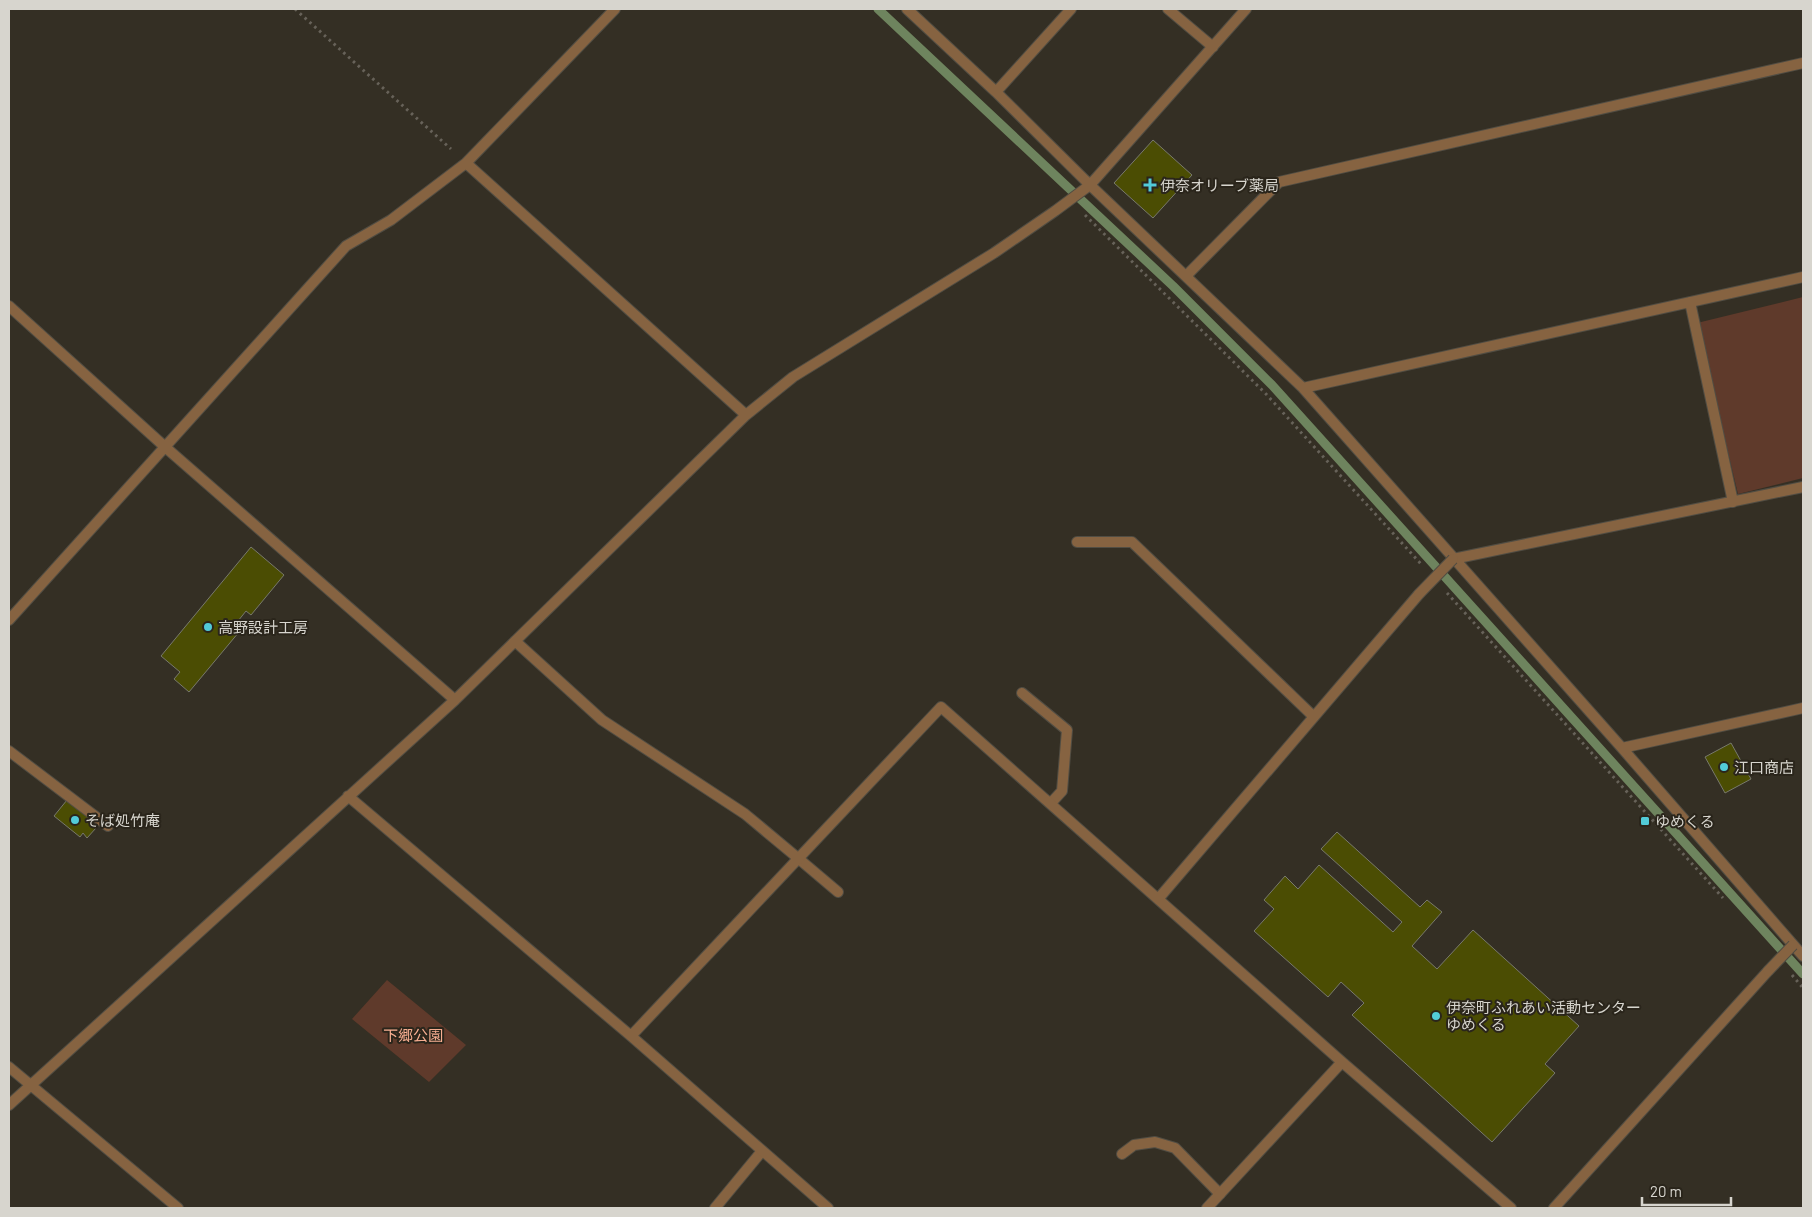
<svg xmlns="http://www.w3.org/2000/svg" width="1812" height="1217" viewBox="0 0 1812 1217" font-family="Barlow,'Noto Sans JP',sans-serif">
	<rect width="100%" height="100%" fill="#342f24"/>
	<path fill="#5f3a2b" d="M 1803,297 L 1803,478 L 1738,494 L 1697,323 Z
		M 387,980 L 466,1045 L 429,1082 L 352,1019 Z"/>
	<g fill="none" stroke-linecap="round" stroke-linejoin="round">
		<path stroke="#6e845e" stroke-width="9" d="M 878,9 L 1173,286 L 1272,385 L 1803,974"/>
	</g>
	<path fill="#4b4d03" stroke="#78796c" d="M 1153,140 L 1192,175 L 1153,218 L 1114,183 Z
		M 251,547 L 284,575 L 251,615 L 246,611 L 238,621 L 244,626 L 189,692 L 174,679 L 180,672 L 161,656 Z
		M 1731,743 L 1751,779 L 1725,793 L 1705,757 Z
		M 67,800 L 95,821 L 92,823 L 96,828 L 87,838 L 83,833 L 80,837 L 54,816 Z
		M 1337,832 L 1420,907 L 1427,900 L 1442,912 L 1412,946 L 1437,969 L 1473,930 L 1579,1026 L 1545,1064 L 1555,1073 L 1492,1142 L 1352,1015 L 1364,1003 L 1341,982 L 1328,997 L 1254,931 L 1274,909 L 1264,900 L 1285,876 L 1298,889 L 1319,865 L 1393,932 L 1402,922 L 1321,849 Z"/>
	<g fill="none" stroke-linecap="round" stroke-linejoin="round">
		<defs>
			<path id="service" d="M 1022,693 L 1067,730 L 1062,791 L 1051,803
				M 799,859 L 838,892
				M 1122,1154 L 1134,1145 L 1155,1142 L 1175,1148 L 1220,1194
				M 715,1208 L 762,1151"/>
			<path id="minor" d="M 907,9 L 996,92 L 1090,185 L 1303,388 L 1622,748 L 1803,956
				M 1168,9 L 1213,47
				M 996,92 L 1071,9
				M 466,163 L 746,415
				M 1186,276 L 1279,182 L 1803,63
				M 1690,302 L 1733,502
				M 9,306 L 164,446 L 455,700
				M 1303,388 L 1803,277
				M 1077,542 L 1132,542 L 1313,716
				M 1453,559 L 1803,487
				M 9,620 L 346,246 L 391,220 L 466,163 L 615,9
				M 515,641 L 602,720 L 745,814 L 799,859
				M 1622,748 L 1803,708
				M 9,751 L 108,826
				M 348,796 L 631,1036 L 828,1208
				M 1159,898 L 1419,594
				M 631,1036 L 941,707 L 1342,1062 L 1511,1208
				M 9,1067 L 178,1208
				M 9,1105 L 455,700 L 746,415 L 793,377 L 994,253 L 1055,211 L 1090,185 L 1246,9
				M 1207,1208 L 1342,1062
				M 1554,1208 L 1768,971"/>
		</defs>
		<use href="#service" stroke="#514d43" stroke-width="12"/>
		<use href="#minor" stroke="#514d43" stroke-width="12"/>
		<path stroke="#676259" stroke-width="3" stroke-dasharray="2.5 4" stroke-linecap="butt" d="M 295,9 L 451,149
			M 1085,215 L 1266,394 L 1421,564
			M 1447,593 L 1723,898
			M 1792,975 L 1803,988"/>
		<use href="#service" stroke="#866341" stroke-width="10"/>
		<use href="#minor" stroke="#866341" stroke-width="10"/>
		<defs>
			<path id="minor-bridge" d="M 1419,594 L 1453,559
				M 1768,971 L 1793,945"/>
		</defs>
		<use href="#minor-bridge" stroke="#514d43" stroke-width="12" stroke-linecap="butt"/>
		<use href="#minor-bridge" stroke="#866341" stroke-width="10"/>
	</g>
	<g fill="#52cbd8" stroke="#2a251b" stroke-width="2">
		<path d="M1147.5 177.5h5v5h5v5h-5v5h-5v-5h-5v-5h5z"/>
		<circle cx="208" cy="627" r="5"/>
		<circle cx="1724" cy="767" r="5"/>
		<circle cx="75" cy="820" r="5"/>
		<rect x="1640" y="816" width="10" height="10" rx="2.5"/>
		<circle cx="1436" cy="1016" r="5"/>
	</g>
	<g text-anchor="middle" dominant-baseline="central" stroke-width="4" stroke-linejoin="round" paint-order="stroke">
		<g font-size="15" fill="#d7d5ce" stroke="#2a251b" text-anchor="start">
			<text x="1160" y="185">伊奈オリーブ薬局</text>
			<text x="218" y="627">高野設計工房</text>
			<text x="1734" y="767">江口商店</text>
			<text x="85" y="820">そば処竹庵</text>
			<text x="1655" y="821">ゆめくる</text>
			<text x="1446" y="1007">伊奈町ふれあい活動センター<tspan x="1446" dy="17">ゆめくる</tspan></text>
		</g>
		<g font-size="15" fill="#f7ae91" stroke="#2a251b">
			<text x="413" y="1035">下郷公園</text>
		</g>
	</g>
	<rect width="1812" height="1217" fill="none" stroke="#d7d5ce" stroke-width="20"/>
	<path d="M1642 1197v8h89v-8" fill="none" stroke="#d7d5ce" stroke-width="2.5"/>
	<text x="1650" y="1197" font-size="15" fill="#d7d5ce" stroke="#2a251b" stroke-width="4" paint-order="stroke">20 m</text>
</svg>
